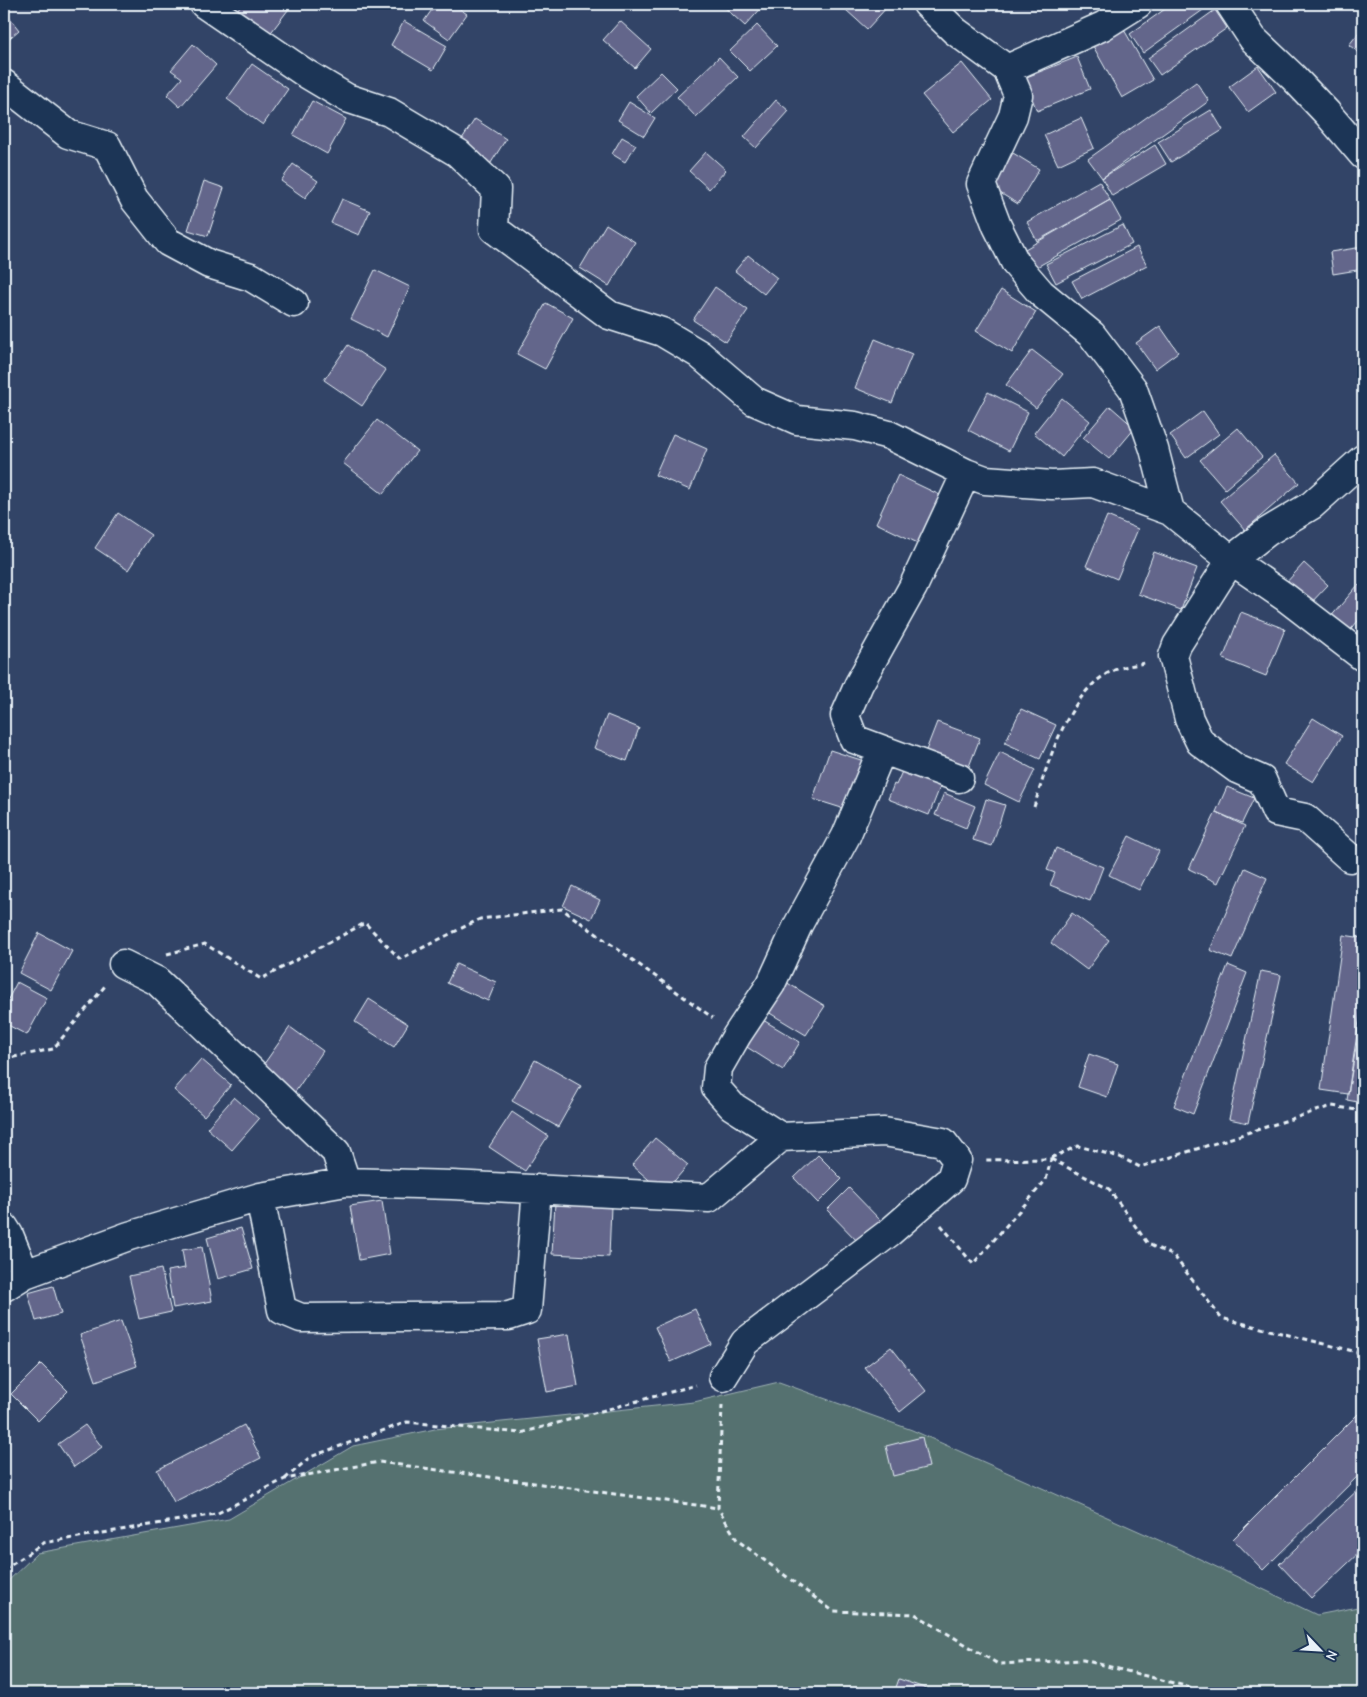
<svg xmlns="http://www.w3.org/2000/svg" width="1367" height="1697" viewBox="0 0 1367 1697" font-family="'Comic Neue',sans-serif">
	<rect width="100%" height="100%" fill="#324467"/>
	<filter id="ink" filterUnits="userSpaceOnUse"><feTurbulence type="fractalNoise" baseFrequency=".02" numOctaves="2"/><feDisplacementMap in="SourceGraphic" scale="10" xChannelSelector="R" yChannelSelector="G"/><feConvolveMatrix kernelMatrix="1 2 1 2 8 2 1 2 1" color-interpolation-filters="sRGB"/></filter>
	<g filter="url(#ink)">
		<path fill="#54716f" stroke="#9eb1b4" d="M 779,1382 L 912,1430 L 1181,1550 L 1317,1615 L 1363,1606 L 1363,1693 L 4,1693 L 4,1585 L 37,1553 L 229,1519 L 353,1446 L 435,1429 L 694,1402 Z"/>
		<path fill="#63668b" stroke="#e8f1f8" d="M 242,4 L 280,4 L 288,10 L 269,35 L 237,10 Z
			M 436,4 L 453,4 L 467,14 L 449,39 L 424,21 Z
			M 721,4 L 765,4 L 745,26 Z
			M 852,4 L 887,4 L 889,5 L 867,29 L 846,10 Z
			M 1172,4 L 1210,5 L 1143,53 L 1130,34 Z
			M 1237,4 L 1262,4 L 1246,15 Z
			M 1215,10 L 1227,28 L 1160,75 L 1148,58 Z
			M 4,11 L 19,30 L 4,43 Z
			M 404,21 L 447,46 L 433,70 L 391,45 Z
			M 620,21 L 651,49 L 635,68 L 603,40 Z
			M 757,25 L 777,46 L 750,71 L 730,51 Z
			M 1363,27 L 1363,56 L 1349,45 Z
			M 1123,28 L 1153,80 L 1122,98 L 1093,46 Z
			M 193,44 L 216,65 L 180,107 L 167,95 L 182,78 L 171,70 Z
			M 719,57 L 738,77 L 696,117 L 677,97 Z
			M 1077,57 L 1090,89 L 1037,111 L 1024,78 Z
			M 962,63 L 992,100 L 953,132 L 922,95 Z
			M 252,64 L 288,89 L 263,125 L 227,99 Z
			M 1258,66 L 1276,92 L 1248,112 L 1229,87 Z
			M 661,72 L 677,88 L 651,113 L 636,96 Z
			M 1196,82 L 1209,101 L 1102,178 L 1088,159 Z
			M 776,100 L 789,111 L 756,148 L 744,137 Z
			M 312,101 L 346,119 L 327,154 L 293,135 Z
			M 629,102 L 655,118 L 644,136 L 618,120 Z
			M 1211,110 L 1223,130 L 1171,162 L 1158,142 Z
			M 1081,118 L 1094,148 L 1058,165 L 1044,135 Z
			M 475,119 L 506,139 L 489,166 L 458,145 Z
			M 622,137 L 636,145 L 625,162 L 612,154 Z
			M 1155,145 L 1166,164 L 1112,196 L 1102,178 Z
			M 706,152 L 726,170 L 709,189 L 689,171 Z
			M 1013,153 L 1039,169 L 1018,204 L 992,188 Z
			M 293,164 L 318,181 L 305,198 L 281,181 Z
			M 204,181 L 224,188 L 208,236 L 188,230 Z
			M 1099,181 L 1110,200 L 1037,241 L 1027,222 Z
			M 342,199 L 370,211 L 359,235 L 331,223 Z
			M 1110,200 L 1121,220 L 1035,268 L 1025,249 Z
			M 606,224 L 635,242 L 609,286 L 580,268 Z
			M 1123,225 L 1132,244 L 1056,283 L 1046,264 Z
			M 1137,247 L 1147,265 L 1082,299 L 1072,281 Z
			M 1363,247 L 1363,269 L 1333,274 L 1330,252 Z
			M 748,255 L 777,278 L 764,294 L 735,271 Z
			M 375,270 L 410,287 L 387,337 L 351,319 Z
			M 715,287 L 748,310 L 726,342 L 693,320 Z
			M 1001,290 L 1036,312 L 1012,353 L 976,331 Z
			M 546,303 L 573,318 L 545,369 L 517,354 Z
			M 1160,326 L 1178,352 L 1155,369 L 1136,343 Z
			M 875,339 L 912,354 L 892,403 L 855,388 Z
			M 348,345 L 386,370 L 362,406 L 324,380 Z
			M 1032,350 L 1063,374 L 1036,408 L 1006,385 Z
			M 988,392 L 1028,412 L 1009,451 L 968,430 Z
			M 1062,398 L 1090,421 L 1062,457 L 1034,433 Z
			M 1110,406 L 1135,428 L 1109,459 L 1083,438 Z
			M 1203,411 L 1219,434 L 1186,458 L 1170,435 Z
			M 377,420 L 417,451 L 383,494 L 343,463 Z
			M 1238,428 L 1262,457 L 1225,489 L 1200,460 Z
			M 673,434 L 707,449 L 690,490 L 655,475 Z
			M 1274,455 L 1299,483 L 1245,530 L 1220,501 Z
			M 898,475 L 944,497 L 922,545 L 876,523 Z
			M 118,513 L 151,535 L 128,570 L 95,548 Z
			M 1107,516 L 1138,529 L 1117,579 L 1086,566 Z
			M 1154,552 L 1197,568 L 1181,610 L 1138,594 Z
			M 1304,563 L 1328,585 L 1308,606 L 1285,584 Z
			M 1358,585 L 1363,589 L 1363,615 L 1347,634 L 1329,619 Z
			M 1241,612 L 1285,629 L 1266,676 L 1223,659 Z
			M 1363,626 L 1363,649 L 1352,639 Z
			M 1021,709 L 1056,725 L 1040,759 L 1005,743 Z
			M 607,715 L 639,728 L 627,761 L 594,748 Z
			M 1313,718 L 1342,736 L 1313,782 L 1284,764 Z
			M 937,722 L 980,738 L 968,769 L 925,753 Z
			M 830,750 L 864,761 L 848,810 L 813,799 Z
			M 1000,752 L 1035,770 L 1019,802 L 984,785 Z
			M 904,767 L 942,782 L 929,815 L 888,799 L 894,784 L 896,785 Z
			M 1227,787 L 1254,798 L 1242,823 L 1216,812 Z
			M 944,793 L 975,806 L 966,828 L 935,815 Z
			M 986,799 L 1005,805 L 992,846 L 973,840 Z
			M 1216,812 L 1245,826 L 1218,883 L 1189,869 Z
			M 1129,836 L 1159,851 L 1139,890 L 1109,875 Z
			M 1056,848 L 1103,867 L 1090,901 L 1050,885 L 1055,873 L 1047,870 Z
			M 1245,868 L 1267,878 L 1232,959 L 1210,950 Z
			M 572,886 L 600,900 L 591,919 L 563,906 Z
			M 1072,913 L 1109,940 L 1087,970 L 1051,943 Z
			M 39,933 L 72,951 L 51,990 L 19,973 Z
			M 1343,935 L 1363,938 L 1363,994 L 1348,1094 L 1321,1090 Z
			M 456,964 L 496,982 L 488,1001 L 447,983 Z
			M 1228,965 L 1247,973 L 1193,1114 L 1174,1106 Z
			M 1261,971 L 1281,975 L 1248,1123 L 1229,1119 Z
			M 781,979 L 825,1006 L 806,1035 L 763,1009 Z
			M 17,982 L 47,998 L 27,1035 L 4,1023 L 4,1007 Z
			M 369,999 L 408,1024 L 394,1047 L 355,1022 Z
			M 1363,1006 L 1363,1103 L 1347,1100 Z
			M 758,1017 L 800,1042 L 783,1070 L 742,1044 Z
			M 290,1027 L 323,1051 L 293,1095 L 259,1071 Z
			M 1089,1054 L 1118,1064 L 1107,1097 L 1078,1087 Z
			M 201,1059 L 231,1085 L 204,1116 L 174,1090 Z
			M 535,1060 L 581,1086 L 558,1127 L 512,1101 Z
			M 234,1097 L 259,1119 L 232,1150 L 207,1128 Z
			M 512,1112 L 548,1136 L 525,1171 L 489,1147 Z
			M 655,1138 L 688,1165 L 664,1193 L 632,1165 Z
			M 818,1155 L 842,1179 L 818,1203 L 794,1178 Z
			M 849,1188 L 882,1222 L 860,1244 L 827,1210 Z
			M 382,1201 L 390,1254 L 359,1260 L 350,1206 Z
			M 555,1203 L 611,1206 L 609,1257 L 552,1254 Z
			M 241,1228 L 253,1269 L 218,1279 L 207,1238 Z
			M 202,1247 L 212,1301 L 173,1308 L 167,1271 L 185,1268 L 182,1250 Z
			M 161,1269 L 171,1312 L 139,1319 L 129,1276 Z
			M 53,1286 L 61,1314 L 36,1321 L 28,1293 Z
			M 695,1309 L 711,1344 L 671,1362 L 655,1327 Z
			M 121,1321 L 137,1366 L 96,1381 L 80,1335 Z
			M 569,1334 L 578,1386 L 547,1392 L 537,1339 Z
			M 891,1347 L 926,1391 L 900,1412 L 865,1367 Z
			M 41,1364 L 68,1391 L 38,1421 L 11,1394 Z
			M 1363,1409 L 1363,1471 L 1263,1570 L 1233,1539 Z
			M 85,1425 L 102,1447 L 74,1467 L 58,1444 Z
			M 244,1425 L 261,1458 L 174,1502 L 157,1470 Z
			M 922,1437 L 929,1467 L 893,1476 L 886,1446 Z
			M 1363,1485 L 1363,1549 L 1311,1598 L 1279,1564 Z
			M 899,1679 L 930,1690 L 929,1693 L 894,1693 Z"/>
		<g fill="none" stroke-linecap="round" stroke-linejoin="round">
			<defs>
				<path id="minor" d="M 204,4 L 305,73 L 347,98 L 389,112 L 458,153 L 496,189 L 494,229 L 609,315 L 662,332 L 699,354 L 754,401 L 797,420 L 855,426 L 889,435 L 966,473 L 985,480 L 1052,485 L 1093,483 L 1170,511
					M 927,4 L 955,31 L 1007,69 L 1018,95 L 1013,116 L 981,184 L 997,226 L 1016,264 L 1041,293 L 1092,335 L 1133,389 L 1154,449 L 1170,511 L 1231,560 L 1285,597 L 1363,657
					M 1230,4 L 1253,39 L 1293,77 L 1327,113 L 1363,155
					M 1007,69 L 1103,26 L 1138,4
					M 4,84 L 68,134 L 107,146 L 134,199 L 168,242 L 209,264 L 251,277 L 294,303
					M 959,778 L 854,739 L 845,716 L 859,684 L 913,587 L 966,473
					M 1350,858 L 1305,818 L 1276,812 L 1262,780 L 1237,769 L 1200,742 L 1189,719 L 1173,656 L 1177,645 L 1231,560 L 1267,532 L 1312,505 L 1363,459
					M 123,964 L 157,981 L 336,1152 L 346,1182
					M 260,1197 L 282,1310 L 301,1318 L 509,1316 L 527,1310 L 537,1189
					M 4,1227 L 9,1235 L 25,1274
					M 4,1287 L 25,1274 L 129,1236 L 260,1197 L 346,1182 L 452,1185 L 709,1198 L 781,1137 L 732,1106 L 716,1088 L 718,1068 L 737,1035 L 771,984 L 798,925 L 846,836 L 882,750
					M 723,1377 L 745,1342 L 890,1232 L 951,1179 L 957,1160 L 943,1142 L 884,1132 L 781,1137"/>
			</defs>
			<use href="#minor" stroke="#e8f1f8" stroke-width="31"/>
			<path stroke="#e8f1f8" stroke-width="3" stroke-dasharray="5 4" stroke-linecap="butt" d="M 1034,807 C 1047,765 1067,696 1108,673 C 1119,667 1134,665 1145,663
				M 167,954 L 205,944 L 261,979 L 365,923 L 400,959 L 480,919 L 562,909 L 713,1018
				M 4,1059 L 53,1049 L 105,986
				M 1051,1158 L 1078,1146 L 1120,1157 L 1140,1167 L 1332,1106 L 1363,1111
				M 1051,1159 L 1109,1189 L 1148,1244 L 1174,1256 L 1221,1318 L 1361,1353
				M 941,1225 L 973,1264 L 1046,1180 L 1051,1159 L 986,1160
				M 722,1405 L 718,1508 L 737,1540 L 833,1611 L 915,1614 L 998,1664 L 1083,1660 L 1201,1690 L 1206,1693
				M 285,1479 L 310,1457 L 407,1422 L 521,1433 L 696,1385
				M 4,1570 L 43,1543 L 216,1514 L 285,1479 L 379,1462 L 718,1508"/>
			<use href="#minor" stroke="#1d3557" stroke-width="28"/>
		</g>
	</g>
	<rect width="1367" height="1697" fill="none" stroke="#1d3557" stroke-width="20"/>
	<rect x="10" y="10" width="1347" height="1677" fill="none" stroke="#e8f1f8" stroke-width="2" filter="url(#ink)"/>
	<g transform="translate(1320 1650) rotate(115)" stroke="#1d3557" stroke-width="4" paint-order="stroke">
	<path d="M0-4L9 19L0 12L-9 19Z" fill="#e8f1f8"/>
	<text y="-8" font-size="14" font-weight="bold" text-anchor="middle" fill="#e8f1f8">N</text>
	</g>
</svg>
